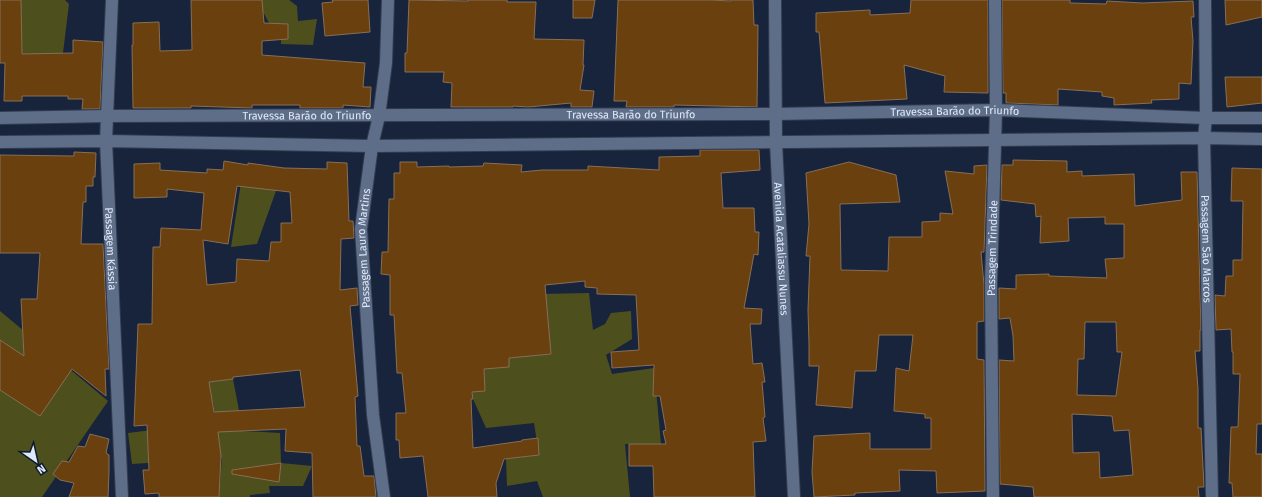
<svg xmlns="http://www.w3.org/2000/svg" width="1262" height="497" viewBox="0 0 1262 497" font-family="'Fira Sans',sans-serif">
	<rect width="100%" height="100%" fill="#17243b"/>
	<path fill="#4d501c" d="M 2,0 L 65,0 L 69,4 L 63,53 L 23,75 L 21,25 Z
		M 260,0 L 289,0 L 297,6 L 298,21 L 317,19 L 313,45 L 281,44 L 281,24 L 269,23 L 260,6 Z
		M 242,176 L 281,177 L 257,244 L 231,247 Z
		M 589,293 L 593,330 L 605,324 L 611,313 L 631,311 L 632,339 L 606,355 L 612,374 L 654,368 L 661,444 L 625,444 L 630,497 L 543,497 L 537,481 L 507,486 L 506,459 L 539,455 L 534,423 L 486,428 L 473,399 L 472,364 L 508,346 L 530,356 L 551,354 L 540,294 Z
		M 0,311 L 108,401 L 42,497 L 0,497 Z
		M 233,379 L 243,431 L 280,433 L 281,463 L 312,466 L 303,486 L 269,486 L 270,493 L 250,495 L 250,497 L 219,497 L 222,458 L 132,464 L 128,433 L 216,422 L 213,402 L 201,383 Z"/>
	<path fill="#6a400f" stroke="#876e57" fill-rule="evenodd" d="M 0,0 L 21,0 L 22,54 L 73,53 L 73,40 L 103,42 L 100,109 L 82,109 L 83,99 L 68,99 L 68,96 L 22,96 L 22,101 L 4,101 L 5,63 L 0,63 Z
		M 191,0 L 262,0 L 264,23 L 288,24 L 288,39 L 262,41 L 262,55 L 365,63 L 363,87 L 371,87 L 370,107 L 343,105 L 343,108 L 300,108 L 300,105 L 252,105 L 252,108 L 191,106 L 191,108 L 133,108 L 132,45 L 133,45 L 133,23 L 159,22 L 160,51 L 192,50 Z
		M 332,0 L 368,0 L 370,32 L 325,36 L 322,3 L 333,2 Z
		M 409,0 L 468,1 L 468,0 L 507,0 L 507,2 L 536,2 L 534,39 L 584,40 L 583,65 L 584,65 L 580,90 L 594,91 L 592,107 L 571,107 L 571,103 L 528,107 L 513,106 L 513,107 L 451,107 L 452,83 L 443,82 L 444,72 L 405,72 L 405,53 L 407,53 Z
		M 573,0 L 595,0 L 592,18 L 573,18 Z
		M 618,0 L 711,0 L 731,1 L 731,0 L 753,0 L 754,25 L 758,25 L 757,107 L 674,105 L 674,107 L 626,107 L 627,101 L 614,101 Z
		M 911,0 L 988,0 L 988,93 L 944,92 L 945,76 L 904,65 L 907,99 L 825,103 L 819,32 L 816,32 L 816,13 L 870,10 L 870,15 L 910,13 Z
		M 1002,0 L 1070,0 L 1070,3 L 1106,4 L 1107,1 L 1142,3 L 1193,1 L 1194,17 L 1191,17 L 1193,41 L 1191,84 L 1179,83 L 1179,99 L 1151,100 L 1152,103 L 1114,105 L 1114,98 L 1102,96 L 1102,92 L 1058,89 L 1058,105 L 1006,103 L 1006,93 L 1003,93 Z
		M 1225,0 L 1262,0 L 1262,17 L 1226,25 Z
		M 1225,77 L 1262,77 L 1262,103 L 1227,107 Z
		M 700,150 L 759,150 L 760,170 L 721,173 L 723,208 L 754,208 L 755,232 L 759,232 L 758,255 L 754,254 L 744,308 L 762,309 L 761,324 L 750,324 L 753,364 L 762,363 L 765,382 L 762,382 L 765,417 L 763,418 L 766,441 L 753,442 L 755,497 L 654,497 L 653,466 L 629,466 L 629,444 L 666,444 L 663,431 L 666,430 L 660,396 L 653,396 L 654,365 L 612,368 L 611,352 L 639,350 L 636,295 L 597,294 L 597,288 L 585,287 L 585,281 L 545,285 L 551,354 L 509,358 L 509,367 L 484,369 L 485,391 L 472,392 L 473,399 L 471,399 L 473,448 L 522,441 L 522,440 L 538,438 L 539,455 L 504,459 L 496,483 L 497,497 L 428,497 L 423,456 L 400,458 L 399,440 L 396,440 L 396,413 L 406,413 L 402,373 L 397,373 L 394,315 L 390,315 L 390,275 L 381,274 L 382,252 L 388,252 L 389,199 L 394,199 L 394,173 L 400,173 L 400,162 L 417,162 L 417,167 L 449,166 L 449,167 L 483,166 L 484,163 L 522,165 L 521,172 L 542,170 L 588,170 L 588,166 L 659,170 L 659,157 L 700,156 Z
		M 74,152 L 96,153 L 95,177 L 93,177 L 93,186 L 86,186 L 86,202 L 83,202 L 81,244 L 103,244 L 109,369 L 105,369 L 106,396 L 72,369 L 40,416 L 0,390 L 0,340 L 24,356 L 21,299 L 37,299 L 40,253 L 0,253 L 0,155 L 74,156 Z
		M 1013,160 L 1067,161 L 1067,172 L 1082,171 L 1082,176 L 1134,174 L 1135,206 L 1182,200 L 1181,172 L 1197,172 L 1201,330 L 1200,330 L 1200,351 L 1195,351 L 1198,388 L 1198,428 L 1201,428 L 1204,487 L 1198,487 L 1199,497 L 1034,497 L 1033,487 L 1000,484 L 999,360 L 1014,361 L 1013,336 L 1010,318 L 999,319 L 999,288 L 1016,289 L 1016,275 L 1049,274 L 1049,276 L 1107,278 L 1105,259 L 1124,258 L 1124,224 L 1105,224 L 1105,217 L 1068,218 L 1069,241 L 1040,243 L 1041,216 L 1036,217 L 1035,204 L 1001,200 L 1002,165 L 1013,165 ZM 1085,322 L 1116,322 L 1117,352 L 1122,352 L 1116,396 L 1077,395 L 1078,359 L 1084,359 ZM 1072,414 L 1112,416 L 1114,431 L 1129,430 L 1133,475 L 1100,478 L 1099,452 L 1073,453 Z
		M 224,161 L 248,165 L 248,163 L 284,168 L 327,169 L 327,162 L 347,163 L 349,221 L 353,221 L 354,238 L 341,239 L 340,290 L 357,288 L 358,305 L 350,306 L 358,396 L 355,397 L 357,446 L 360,446 L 364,476 L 374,476 L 376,497 L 313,497 L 312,453 L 285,451 L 286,429 L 218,432 L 221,456 L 219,497 L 159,497 L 159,493 L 145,494 L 143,470 L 149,470 L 147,425 L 134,426 L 138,324 L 152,324 L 153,247 L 160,247 L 161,228 L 201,230 L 204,193 L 167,189 L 167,197 L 134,198 L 134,164 L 160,163 L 160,170 L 207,173 L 207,169 L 223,170 ZM 237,186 L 290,192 L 292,223 L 281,223 L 281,242 L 271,242 L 269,261 L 237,259 L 236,282 L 207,285 L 203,240 L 228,244 ZM 300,370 L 305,407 L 214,412 L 209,382 L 233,379 L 233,377 Z
		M 849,162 L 896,175 L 900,202 L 840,204 L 841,270 L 888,271 L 889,237 L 922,237 L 922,222 L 940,221 L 940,213 L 953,214 L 945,171 L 974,174 L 974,166 L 987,165 L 984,252 L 981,252 L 984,285 L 984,321 L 977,322 L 977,359 L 984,360 L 985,491 L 937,493 L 936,471 L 899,470 L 900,491 L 855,493 L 855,495 L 814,497 L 812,472 L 814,436 L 870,433 L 870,449 L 931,449 L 931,418 L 925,418 L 925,414 L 894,411 L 896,368 L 909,371 L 913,335 L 879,335 L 876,371 L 855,371 L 852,408 L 816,405 L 819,366 L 809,366 L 809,344 L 808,310 L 810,256 L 806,256 L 809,224 L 806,173 Z
		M 1232,168 L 1262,169 L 1262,424 L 1257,424 L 1256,454 L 1262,454 L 1262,497 L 1233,497 L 1232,483 L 1229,483 L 1231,427 L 1238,427 L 1240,374 L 1233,374 L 1233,352 L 1232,352 L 1231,329 L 1216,330 L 1215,295 L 1225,296 L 1226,276 L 1233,276 L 1233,260 L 1242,260 L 1243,201 L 1231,201 Z
		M 90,434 L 109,439 L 106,453 L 109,455 L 109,472 L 108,497 L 69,497 L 74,483 L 60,480 L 53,474 L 62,461 L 69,462 L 78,446 L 85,447 Z
		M 281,463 L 279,482 L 232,474 L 232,470 Z"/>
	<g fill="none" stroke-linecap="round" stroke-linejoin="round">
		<defs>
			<g id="minor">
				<path id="s1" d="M 112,0 L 106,141 L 122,497"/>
				<path id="s2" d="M 775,0 L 776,143 L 794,497"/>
				<path id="s3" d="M 1205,0 L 1206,118 L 1204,138 L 1212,497"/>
				<path id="s4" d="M 0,118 L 107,116 L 775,114 L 996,110 L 1206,118 L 1262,118"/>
				<path d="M 0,142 L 106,141 L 372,146 L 1204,138 L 1262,139"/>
				<path id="s5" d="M 384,497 L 373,415 L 361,229 L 372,146 L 379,116 L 386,63 L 388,0"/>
				<path id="s6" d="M 993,497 L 991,283 L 996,110 L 995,0"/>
			</g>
		</defs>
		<use href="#minor" stroke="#333d50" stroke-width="14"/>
		<use href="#minor" stroke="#5e6e89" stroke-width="12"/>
	</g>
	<g text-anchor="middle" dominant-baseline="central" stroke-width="4" stroke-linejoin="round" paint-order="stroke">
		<g font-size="11" fill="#dfe9f8" stroke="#0d1b30">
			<text stroke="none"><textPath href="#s4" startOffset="955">Travessa Barão do Triunfo</textPath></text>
			<text stroke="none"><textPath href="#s4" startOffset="631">Travessa Barão do Triunfo</textPath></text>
			<text stroke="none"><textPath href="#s4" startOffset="307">Travessa Barão do Triunfo</textPath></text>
			<text stroke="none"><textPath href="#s5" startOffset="250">Passagem Lauro Martins</textPath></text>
			<text stroke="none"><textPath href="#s6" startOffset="249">Passagem Trindade</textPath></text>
			<text stroke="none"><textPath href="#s3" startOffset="249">Passagem São Marcos</textPath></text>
			<text stroke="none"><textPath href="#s1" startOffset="249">Passagem Kássia</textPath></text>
			<text stroke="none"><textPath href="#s2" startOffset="249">Avenida Acataliassu Nunes</textPath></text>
		</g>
	</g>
	<g transform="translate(36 461) rotate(146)" stroke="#0d1b30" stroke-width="3" paint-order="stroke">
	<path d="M0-3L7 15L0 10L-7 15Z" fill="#dfe9f8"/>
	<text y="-6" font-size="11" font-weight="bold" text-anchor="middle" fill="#dfe9f8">N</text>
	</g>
</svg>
